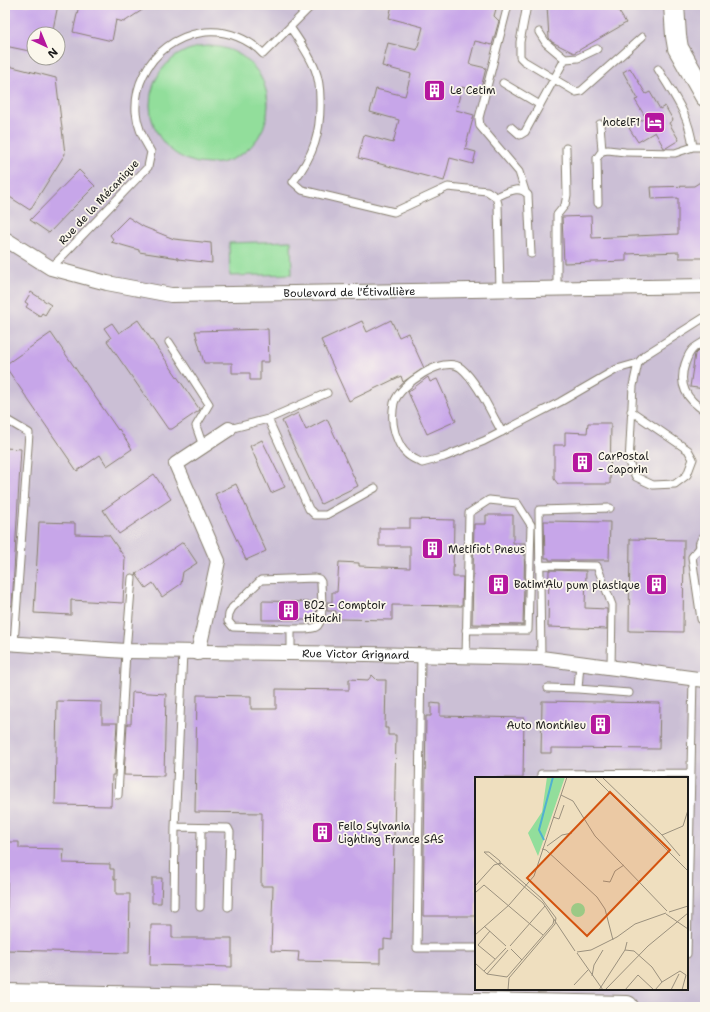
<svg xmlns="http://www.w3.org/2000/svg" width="710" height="1012" viewBox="0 0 710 1012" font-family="'Shantell Sans',sans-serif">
	<rect width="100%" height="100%" fill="#fbf7ec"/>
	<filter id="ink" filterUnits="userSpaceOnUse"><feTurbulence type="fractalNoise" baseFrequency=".025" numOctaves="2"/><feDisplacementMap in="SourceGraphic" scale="8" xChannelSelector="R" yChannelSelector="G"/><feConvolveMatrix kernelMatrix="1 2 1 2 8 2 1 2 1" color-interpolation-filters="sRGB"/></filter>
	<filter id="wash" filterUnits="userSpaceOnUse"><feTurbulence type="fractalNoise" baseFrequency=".012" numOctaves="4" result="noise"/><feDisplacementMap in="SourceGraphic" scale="16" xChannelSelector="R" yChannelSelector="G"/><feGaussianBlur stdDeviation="0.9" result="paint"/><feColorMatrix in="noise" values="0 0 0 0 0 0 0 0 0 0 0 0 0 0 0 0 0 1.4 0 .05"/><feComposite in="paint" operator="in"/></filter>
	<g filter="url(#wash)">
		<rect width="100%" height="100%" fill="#efdfbf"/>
		<path fill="#cbbfd5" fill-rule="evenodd" d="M 5,5 L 705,5 L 705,1007 L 5,1007 ZM 34,34 L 58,34 L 58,58 L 34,58 ZM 476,778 L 687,778 L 687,989 L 476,989 Z"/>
		<path fill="#92de9b" stroke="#577d5c" d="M150 105a59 59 0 1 1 118 0a59 59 0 1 1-118 0Z
			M 291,241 L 292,274 L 230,276 L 229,243 Z"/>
		<g id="blocks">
			<path fill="#c7a6e9" d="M 5,5 L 58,5 L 52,34 L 34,34 L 34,52 L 5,46 Z
				M 79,5 L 150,5 L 124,22 L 116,20 L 112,41 L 73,32 Z
				M 392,5 L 490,5 L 490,7 L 496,9 L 494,16 L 499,21 L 492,45 L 475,41 L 469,64 L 486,68 L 480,92 L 462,87 L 456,110 L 474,115 L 465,149 L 476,152 L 473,164 L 450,158 L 444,181 L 358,158 L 364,135 L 393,143 L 399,120 L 370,112 L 376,89 L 405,96 L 411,74 L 382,66 L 388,43 L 417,50 L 423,27 L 389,18 Z
				M 547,5 L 615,5 L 626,23 L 574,53 L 552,42 L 549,38 Z
				M 5,65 L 56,78 L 65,154 L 30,210 L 5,194 Z
				M 630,68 L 646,94 L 650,92 L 660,109 L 665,106 L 673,120 L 669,123 L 679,140 L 666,148 L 664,148 L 655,132 L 638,142 L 629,128 L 646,118 L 635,100 L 638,99 L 623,72 Z
				M 79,170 L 95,186 L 71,210 L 49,233 L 30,220 Z
				M 705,179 L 705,258 L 679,258 L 679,252 L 626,254 L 626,261 L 564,263 L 562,217 L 591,216 L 592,238 L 678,234 L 678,198 L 652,199 L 651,187 L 694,186 Z
				M 128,217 L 144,227 L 174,239 L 211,243 L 212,263 L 178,259 L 178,258 L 139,252 L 139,250 L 111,242 L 113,239 L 110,235 Z
				M 31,292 L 51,305 L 45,315 L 42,313 L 40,316 L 26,307 L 28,304 L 25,302 Z
				M 138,320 L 200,410 L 172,429 L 168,429 L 107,341 L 111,338 L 104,328 L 112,323 L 119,333 Z
				M 391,320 L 399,337 L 408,333 L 424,368 L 403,382 L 401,376 L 349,401 L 321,340 L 362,321 L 367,332 Z
				M 268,329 L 269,362 L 260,362 L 260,380 L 250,380 L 250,373 L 232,373 L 232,363 L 204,363 L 195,331 Z
				M 51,333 L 118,430 L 119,429 L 132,449 L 107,466 L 100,455 L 77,471 L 5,366 L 5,365 Z
				M 698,351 L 705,352 L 705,389 L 690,387 L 695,354 Z
				M 428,377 L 430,382 L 437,379 L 456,421 L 427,434 L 408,392 Z
				M 298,413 L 306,430 L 327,419 L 358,486 L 321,504 L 282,421 Z
				M 588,423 L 611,423 L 610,484 L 558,484 L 554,479 L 554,445 L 565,445 L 565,432 L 587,433 Z
				M 262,440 L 285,487 L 271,493 L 250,446 Z
				M 5,448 L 21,449 L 12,606 L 5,605 Z
				M 154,474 L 171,499 L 119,534 L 103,510 Z
				M 236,484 L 266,551 L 246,560 L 215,494 Z
				M 486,515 L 513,515 L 513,543 L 525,543 L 523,625 L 472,624 L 474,524 L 486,524 Z
				M 410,519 L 454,520 L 453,577 L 463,577 L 462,606 L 392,605 L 392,620 L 336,619 L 336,611 L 327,611 L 327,602 L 332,602 L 332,592 L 337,592 L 339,562 L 359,563 L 359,566 L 410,568 L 410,546 L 379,546 L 379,528 L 410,528 Z
				M 544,521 L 610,522 L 609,560 L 549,560 L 549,558 L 545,558 Z
				M 39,522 L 75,523 L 75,534 L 109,535 L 125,558 L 123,603 L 71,600 L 71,615 L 34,613 Z
				M 630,539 L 684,540 L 683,632 L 629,631 Z
				M 183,542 L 197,563 L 183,572 L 181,584 L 162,597 L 153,583 L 146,588 L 136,574 Z
				M 549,570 L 586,571 L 585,608 L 607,609 L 607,629 L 548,627 Z
				M 262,601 L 317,602 L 316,618 L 315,620 L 262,620 Z
				M 372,675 L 377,680 L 386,680 L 385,728 L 388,728 L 388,735 L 396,735 L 392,940 L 384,939 L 384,949 L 380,949 L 380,963 L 298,961 L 299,952 L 271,951 L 273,886 L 261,886 L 262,813 L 195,812 L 197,695 L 251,696 L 251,709 L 276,709 L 276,689 L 349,690 L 349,679 L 368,680 Z
				M 132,692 L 166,694 L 164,776 L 124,775 L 127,724 L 131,724 Z
				M 57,701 L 102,702 L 102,723 L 117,723 L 114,775 L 112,775 L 111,806 L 55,805 Z
				M 542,701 L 660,703 L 659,749 L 551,748 L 551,753 L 541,753 Z
				M 431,703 L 440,704 L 440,716 L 524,718 L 523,778 L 476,778 L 476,916 L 423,916 L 426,716 L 431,716 Z
				M 5,842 L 19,842 L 19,848 L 64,849 L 63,863 L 110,864 L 110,869 L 114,869 L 114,879 L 116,879 L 116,894 L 130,894 L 129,953 L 6,950 L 8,862 L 5,862 Z
				M 152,878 L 162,878 L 161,903 L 152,903 Z
				M 151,925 L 172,925 L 172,938 L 232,938 L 232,967 L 150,965 Z"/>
		</g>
	</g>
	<g filter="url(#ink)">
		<use href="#blocks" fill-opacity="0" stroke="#867e6e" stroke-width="1"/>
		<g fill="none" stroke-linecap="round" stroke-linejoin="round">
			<defs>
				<path id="lane" d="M 508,5 L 479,118 L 480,126 L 519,172 L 525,191
					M 527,5 L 520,42 L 520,57 L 524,61 L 576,92 L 581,91 L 642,37
					M 290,27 C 299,40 309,54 315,69 C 319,79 320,89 320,99 C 321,133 314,155 293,182 L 302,190 L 394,212 L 448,187 L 487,191 L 496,197 L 498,204 L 500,290
					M 565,59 L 578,58 L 597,49
					M 658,69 C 674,96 689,114 693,147
					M 503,83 L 540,105
					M 600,124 L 602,151
					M 511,127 L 520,135 L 525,132 L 565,59 L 546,43 L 539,32
					M 496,197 C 506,193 520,184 528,195 L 531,254
					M 598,203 L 597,158 L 602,151 L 608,150 L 625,152 L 675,153 L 693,147 L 705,147
					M 51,268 L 148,167 L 151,152 C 143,139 137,126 136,112 C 133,58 188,17 238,37 C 248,41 256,46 263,54 L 312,5
					M 557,289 L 557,215 L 565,205 L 567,195 L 566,148
					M 705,341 C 702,343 698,345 694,348 C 689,352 687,358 685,364 C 678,385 686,399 705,411
					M 169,342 L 209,404 L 196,426 L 203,446
					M 631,411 L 688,450 L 693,459 L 687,475 L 675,484 L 653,485 L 636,477 L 629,463 L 633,386 L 638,363 L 645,355 L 705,317
					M 5,419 L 29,433 L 14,644
					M 268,419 L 309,509 L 315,515 L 326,515 L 375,488
					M 229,429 L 268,419 L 327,393
					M 502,432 C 491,413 477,381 461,368 C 444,354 399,385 394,403 C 392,413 392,423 395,433 C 398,441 400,448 407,454 C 411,458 417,460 422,463 L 444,457 L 484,441 L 560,402 L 617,369 L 638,363
					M 703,544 L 692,557 L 701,619 L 705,627
					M 540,565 L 597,566 L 612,605 L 611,667
					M 291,629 L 233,627 L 228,621 L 229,614 L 232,608 L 261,580 L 315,578 L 319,579 L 321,582 C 321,592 325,623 316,627 C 310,630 298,629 291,629 L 291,653
					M 421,655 L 417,948 L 476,948
					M 466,656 L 469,513 L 489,500 L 517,503 L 531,525 L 528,630 L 466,630
					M 541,658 L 539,510 L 610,508
					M 580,663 L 578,689 L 629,693
					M 548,688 L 578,689
					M 541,778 L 541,774 L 691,773
					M 118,795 L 126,651 L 132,578
					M 175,827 L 224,828 L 228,828 L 230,832 L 228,907
					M 174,907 L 175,827 L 183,652
					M 200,907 L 201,828
					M 687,954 L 693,678"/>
				<g id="street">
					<path id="s1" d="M 5,239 L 51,268 L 107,283 L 171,295 L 705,286"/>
					<path d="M 703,544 L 705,540"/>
					<path id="s2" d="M 5,643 L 126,651 L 367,654 L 541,658 L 705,680"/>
					<path d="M 198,653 L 218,561 L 176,464 L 229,429"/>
				</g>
				<path id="secondary" d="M 674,5 L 676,36 L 678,48 L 705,96"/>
				<path id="highway" d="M 5,995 L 627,1007"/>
			</defs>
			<use href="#lane" stroke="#867e6e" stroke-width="9"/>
			<use href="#street" stroke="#867e6e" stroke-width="16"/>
			<use href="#secondary" stroke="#867e6e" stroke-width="22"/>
			<use href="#highway" stroke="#867e6e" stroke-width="24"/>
			<use href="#lane" stroke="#fff" stroke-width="7"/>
			<use href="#street" stroke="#fff" stroke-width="14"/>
			<use href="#secondary" stroke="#fff" stroke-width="20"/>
			<use href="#highway" stroke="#fff" stroke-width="22"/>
		</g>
	</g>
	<defs>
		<symbol id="building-square" viewBox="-11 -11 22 22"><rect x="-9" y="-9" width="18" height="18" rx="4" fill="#b5179e" stroke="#fbf7ec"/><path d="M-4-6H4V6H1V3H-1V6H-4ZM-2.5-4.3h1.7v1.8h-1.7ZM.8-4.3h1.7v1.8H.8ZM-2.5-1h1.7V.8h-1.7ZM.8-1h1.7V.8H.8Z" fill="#fff"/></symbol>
		<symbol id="hotel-square" viewBox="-11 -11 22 22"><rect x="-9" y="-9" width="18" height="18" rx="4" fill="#b5179e" stroke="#fbf7ec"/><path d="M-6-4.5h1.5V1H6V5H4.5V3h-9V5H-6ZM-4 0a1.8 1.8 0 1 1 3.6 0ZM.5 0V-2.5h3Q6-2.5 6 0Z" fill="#fff"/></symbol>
	</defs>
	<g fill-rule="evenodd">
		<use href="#building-square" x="422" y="78" width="25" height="25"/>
		<use href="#hotel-square" x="642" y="110" width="25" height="25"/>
		<use href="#building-square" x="570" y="450" width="25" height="25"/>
		<use href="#building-square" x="420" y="536" width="25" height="25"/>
		<use href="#building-square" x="486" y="572" width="25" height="25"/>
		<use href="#building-square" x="644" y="572" width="25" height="25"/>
		<use href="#building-square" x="276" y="598" width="25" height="25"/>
		<use href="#building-square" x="588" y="712" width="25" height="25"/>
		<use href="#building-square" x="310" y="820" width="25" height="25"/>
	</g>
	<g text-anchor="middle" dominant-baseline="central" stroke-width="3.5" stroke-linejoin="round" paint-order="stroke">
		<g font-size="11" fill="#1c1c1c" stroke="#fbf7ec" text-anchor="start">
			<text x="450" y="90">Le Cetim</text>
			<text x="640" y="122" text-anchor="end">hotelF1</text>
			<text x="598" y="456">CarPostal<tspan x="598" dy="13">- Caporin</tspan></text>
			<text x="448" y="549">Metifiot Pneus</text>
			<text x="514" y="584">Batim'Alu</text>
			<text x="640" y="585" text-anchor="end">pum plastique</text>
			<text x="304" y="605">B02 - Comptoir<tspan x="304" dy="13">Hitachi</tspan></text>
			<text x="586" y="725" text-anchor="end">Auto Monthieu</text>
			<text x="338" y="826">Feilo Sylvania<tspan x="338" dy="13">Lighting France SAS</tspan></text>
		</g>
		<g font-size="11" fill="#1c1c1c" stroke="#fbf7ec">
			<text transform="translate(99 202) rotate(-47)">Rue de la Mécanique</text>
			<text stroke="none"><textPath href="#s1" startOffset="356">Boulevard de l'Étivallière</textPath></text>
			<text stroke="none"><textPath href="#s2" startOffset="351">Rue Victor Grignard</textPath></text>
		</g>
	</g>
	<g transform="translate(475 777)">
		<rect width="213" height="213" fill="#efdfbf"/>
		<path d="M 72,0 L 90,0 L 63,79 L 53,56 L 67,35 Z" fill="#92de9b"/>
		<path d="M96 133a7 7 0 1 1 14 0a7 7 0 1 1-14 0Z" fill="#92de9b"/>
		<path fill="none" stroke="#51b1d0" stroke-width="2" d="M 69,63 L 64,53 L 78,0"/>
		<path fill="none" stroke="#9b917e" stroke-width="1" d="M 119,0 L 213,94M 127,0 L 187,58 L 208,49 L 213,33M 86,18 L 98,24 L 120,59 L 192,134M 78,40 L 84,42 L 89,28M 187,58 L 205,79M 72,69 L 87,58 L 97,56M 67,72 L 71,73 L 122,120 L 130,132 L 138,163M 9,75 L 68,126 L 100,174M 9,75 L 14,75 L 25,84 L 25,88M 128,104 L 135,105 L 140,94 L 149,88M 0,109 L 19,88 L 26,86 L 66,121 L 81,141 L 80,147 L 34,201 L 33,213M 0,116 L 9,108 L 68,158M 194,135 L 213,129M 191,137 L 213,152M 9,149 L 31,169M 15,154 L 3,168 L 20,182M 0,158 L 34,128 L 59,99 L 92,0M 35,169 L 70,129M 36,172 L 47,183M 150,173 L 159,174 L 177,190 L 187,205M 102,175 L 116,173 L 142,160 L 160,147 L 191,136M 102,176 L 128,213M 0,186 L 12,197 L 32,200 L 78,147 L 79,142M 9,194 L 31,171M 12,197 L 33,173M 117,199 L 119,188 L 128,173M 99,208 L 113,193M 124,213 L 150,173 L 152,165M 130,213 L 173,169 L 213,136M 150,213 L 163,198 L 179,213M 180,213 L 187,205 L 205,194 L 211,198 L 207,213M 196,213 L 204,197"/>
		<path fill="#d4530e" fill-opacity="0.15" stroke="#d4530e" stroke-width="2" d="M 135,15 L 195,73 L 112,159 L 52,101 Z"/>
		<rect width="213" height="213" fill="none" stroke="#1c1c1c" stroke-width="2"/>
	</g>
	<rect width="710" height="1012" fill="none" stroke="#fbf7ec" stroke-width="20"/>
	<g transform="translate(46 46) rotate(136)"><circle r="19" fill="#fbf7ec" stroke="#a29f99"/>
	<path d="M0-3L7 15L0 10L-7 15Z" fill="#b5179e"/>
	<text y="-6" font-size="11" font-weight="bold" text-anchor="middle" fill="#1c1c1c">N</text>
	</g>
</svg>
